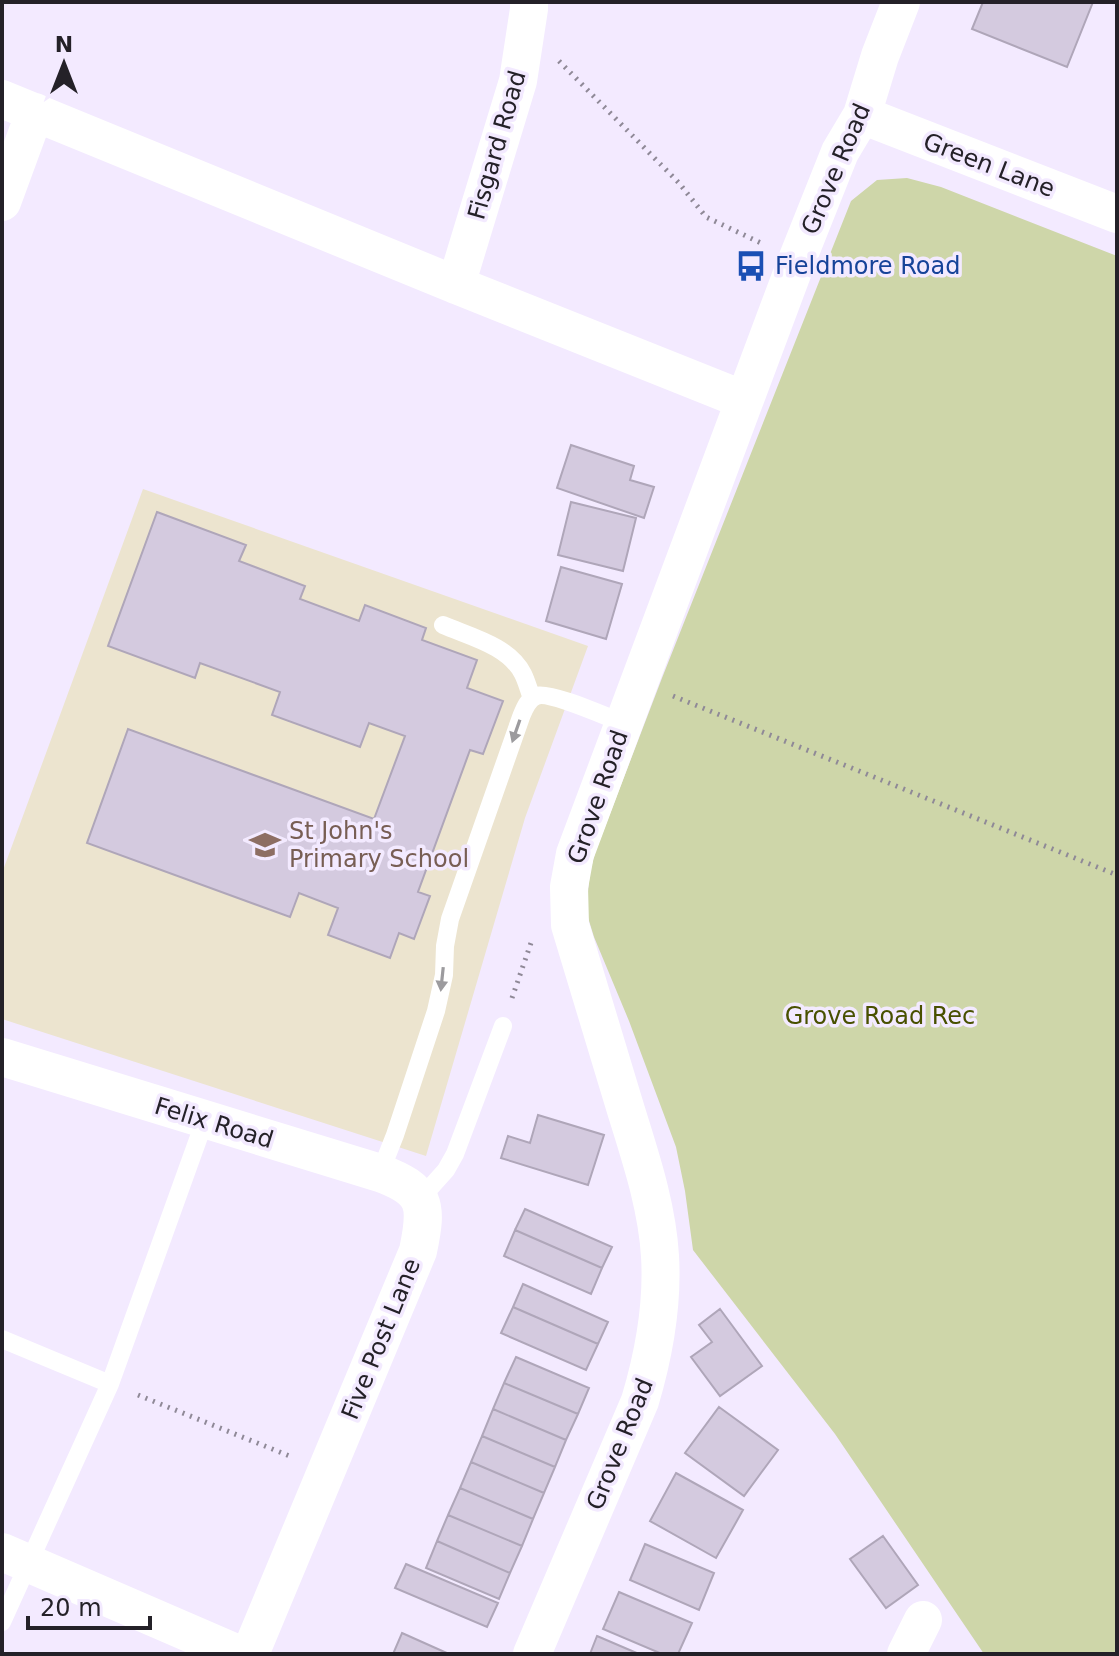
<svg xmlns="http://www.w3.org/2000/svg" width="1119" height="1656" viewBox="0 0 1119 1656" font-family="'DejaVu Sans',sans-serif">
	<rect width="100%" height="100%" fill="#f3eaff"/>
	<path fill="#ece4cf" d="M 143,489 L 588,646 L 525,818 L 426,1156 L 2,1019 L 2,873 Z"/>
	<path fill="#ced6a9" d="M 907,178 L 941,187 L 1117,256 L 1117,1654 L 984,1654 L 835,1434 L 693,1250 L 685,1191 L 676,1147 L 629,1021 L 594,937 L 586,911 L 590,872 L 595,853 L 662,678 L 851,201 L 877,180 Z"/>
	<path fill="#d4cadf" stroke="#afa6b9" stroke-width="2" d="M 983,2 L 1093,2 L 1067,67 L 972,29 Z
		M 571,445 L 634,466 L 630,480 L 654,487 L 644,518 L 557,488 Z
		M 571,502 L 636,518 L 623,571 L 558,555 Z
		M 157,512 L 246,545 L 239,561 L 305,586 L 300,599 L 359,621 L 365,605 L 426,628 L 422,640 L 477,660 L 467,688 L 503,701 L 483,754 L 470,750 L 418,892 L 430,896 L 414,939 L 399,933 L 390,958 L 328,935 L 338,908 L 299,893 L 290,917 L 87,843 L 128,729 L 374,819 L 405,736 L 369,723 L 360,747 L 272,715 L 280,692 L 200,663 L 195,678 L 108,646 Z
		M 561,567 L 622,584 L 606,639 L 546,621 Z
		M 538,1115 L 604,1135 L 588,1185 L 501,1158 L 508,1136 L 530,1143 Z
		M 525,1209 L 612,1247 L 602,1268 L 515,1230 Z
		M 515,1230 L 602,1268 L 591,1294 L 504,1256 Z
		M 523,1284 L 608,1322 L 598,1344 L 513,1307 Z
		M 513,1307 L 598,1344 L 586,1370 L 501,1333 Z
		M 720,1309 L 762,1366 L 720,1396 L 691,1357 L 712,1342 L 699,1325 Z
		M 516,1357 L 589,1388 L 578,1414 L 504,1383 Z
		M 504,1383 L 578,1414 L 566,1440 L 493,1409 Z
		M 719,1407 L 778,1450 L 744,1496 L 685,1453 Z
		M 493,1409 L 566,1440 L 555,1467 L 482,1436 Z
		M 482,1436 L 555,1467 L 544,1493 L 471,1462 Z
		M 471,1462 L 544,1493 L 533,1519 L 460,1488 Z
		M 676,1473 L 743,1510 L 716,1558 L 650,1521 Z
		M 460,1488 L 533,1519 L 522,1546 L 448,1515 Z
		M 448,1515 L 522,1546 L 510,1573 L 437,1541 Z
		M 883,1536 L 918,1585 L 886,1608 L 850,1559 Z
		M 437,1541 L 510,1573 L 499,1599 L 426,1568 Z
		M 645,1544 L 714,1573 L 699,1610 L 630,1580 Z
		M 406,1564 L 498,1603 L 487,1627 L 395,1588 Z
		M 619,1592 L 692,1623 L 678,1654 L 662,1654 L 603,1629 Z
		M 402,1633 L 449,1654 L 393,1654 Z
		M 597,1636 L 639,1654 L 590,1654 Z"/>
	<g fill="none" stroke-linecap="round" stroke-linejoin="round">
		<path stroke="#8f8997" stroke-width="5" stroke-dasharray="2 6" stroke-linecap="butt" d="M 559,61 L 679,183 L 706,217 L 763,244
			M 673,696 L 1117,875
			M 512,998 L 532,940
			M 138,1395 L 292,1457"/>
		<path stroke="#fff" stroke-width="18" d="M 443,625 C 471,637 509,646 523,674 C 527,682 529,691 532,698
			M 380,1173 L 395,1135 L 436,1011 L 444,975 L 445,946 L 450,919 L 521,717 C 524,710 527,700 536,696 C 549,691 607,717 623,723
			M 420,1199 L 446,1170 L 455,1154 L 503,1026
			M 2,1339 L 110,1384
			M 2,1622 L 110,1384 L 205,1120"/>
		<path stroke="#fff" stroke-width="38" d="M 2,99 L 456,285 L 744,400
			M 862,115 L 1117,214
			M 2,202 L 35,112
			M 456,285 L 518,81 L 529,9 L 529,2
			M 2,1057 L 380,1173 C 426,1190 428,1204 418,1251 L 250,1654
			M 2,1552 L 238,1654
			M 532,1654 L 640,1401 C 654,1354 663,1306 660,1256 C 657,1205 640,1156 625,1107 C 607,1047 589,986 570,925 L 569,887 L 575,854 L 797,260 L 840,152 L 862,115 L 880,56 L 901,2
			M 906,1654 L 923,1620"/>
	</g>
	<defs><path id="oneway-solid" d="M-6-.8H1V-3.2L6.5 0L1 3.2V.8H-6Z" transform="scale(2)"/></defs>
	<g fill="#9c9b9e">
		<use href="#oneway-solid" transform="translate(516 731) rotate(109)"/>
		<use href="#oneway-solid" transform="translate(442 979) rotate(96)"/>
	</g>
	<defs>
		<symbol id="bus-bare" viewBox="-9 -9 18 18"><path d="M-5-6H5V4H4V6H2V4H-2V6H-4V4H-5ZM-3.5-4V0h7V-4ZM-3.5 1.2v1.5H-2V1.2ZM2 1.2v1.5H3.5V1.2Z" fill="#1a4fb4" stroke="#f3eaff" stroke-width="2.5" paint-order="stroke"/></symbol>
		<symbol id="school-bare" viewBox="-9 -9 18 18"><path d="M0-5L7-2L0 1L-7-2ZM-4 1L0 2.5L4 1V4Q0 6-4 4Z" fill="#8d6e63" stroke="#f3eaff" stroke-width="2.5" paint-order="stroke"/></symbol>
	</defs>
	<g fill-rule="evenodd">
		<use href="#bus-bare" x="729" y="244" width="44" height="44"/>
		<use href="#school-bare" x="243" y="823" width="44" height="44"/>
	</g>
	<g text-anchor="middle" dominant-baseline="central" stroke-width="7" stroke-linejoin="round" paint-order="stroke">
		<g font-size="24" fill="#242128" stroke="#f3eaff">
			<text transform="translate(497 145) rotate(-74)">Fisgard Road</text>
			<text transform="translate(989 165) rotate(21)">Green Lane</text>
			<text transform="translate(836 169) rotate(-67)">Grove Road</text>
			<text transform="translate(598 797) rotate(-71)">Grove Road</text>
			<text transform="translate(214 1123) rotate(17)">Felix Road</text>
			<text transform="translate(381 1339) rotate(-68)">Five Post Lane</text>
			<text transform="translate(620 1444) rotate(-68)">Grove Road</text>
		</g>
		<g font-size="24" fill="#164399" stroke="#f3eaff" text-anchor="start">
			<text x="775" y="266">Fieldmore Road</text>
		</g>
		<g font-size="24" fill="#785e54" stroke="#f3eaff" text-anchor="start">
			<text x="289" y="831">St John's<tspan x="289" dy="28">Primary School</tspan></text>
		</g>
		<g font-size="24" fill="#485000" stroke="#f3eaff">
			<text x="880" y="1016">Grove Road Rec</text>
		</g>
	</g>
	<rect width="1119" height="1656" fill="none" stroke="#242128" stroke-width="8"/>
	<g transform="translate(64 64)" stroke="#f3eaff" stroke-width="6" paint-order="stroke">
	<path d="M0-6L14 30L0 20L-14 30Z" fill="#242128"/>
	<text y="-12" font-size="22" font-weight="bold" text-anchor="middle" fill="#242128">N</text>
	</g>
	<path d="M28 1616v12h122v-12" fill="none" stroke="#242128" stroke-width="4"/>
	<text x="40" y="1616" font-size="24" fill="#242128" stroke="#f3eaff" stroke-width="6" paint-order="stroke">20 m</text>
</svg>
